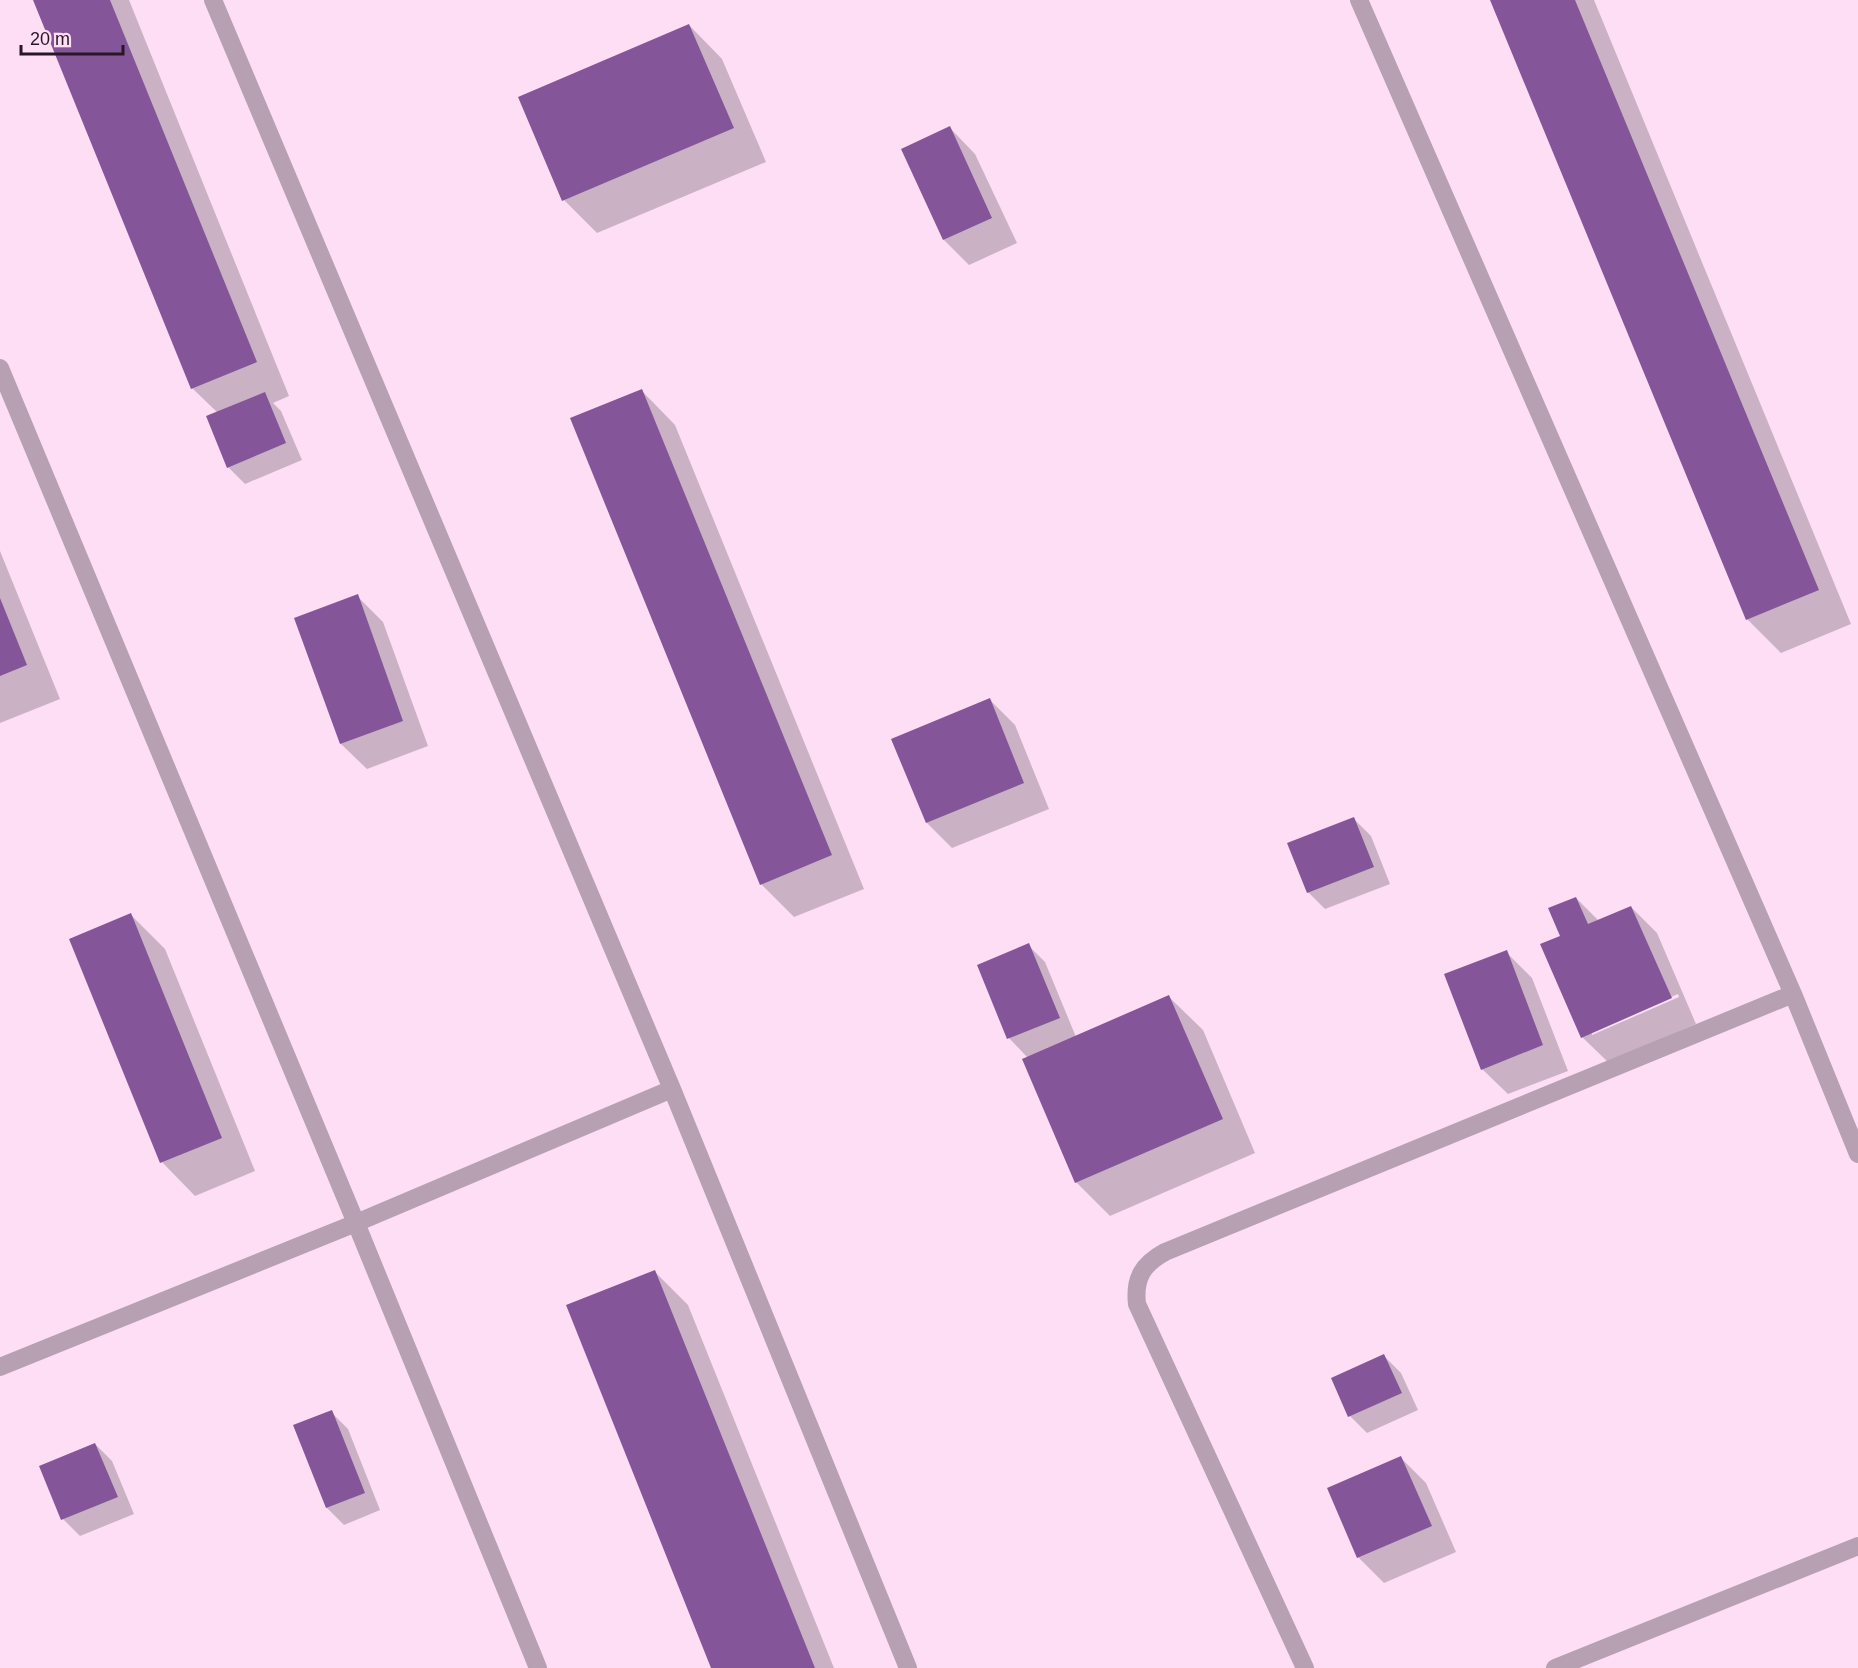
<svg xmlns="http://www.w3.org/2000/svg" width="1858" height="1668" viewBox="0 0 1858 1668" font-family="Arial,sans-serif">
	<rect width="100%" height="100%" fill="#fddef5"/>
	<path fill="#0003" fill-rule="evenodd" d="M 35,0 L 129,0 L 289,396 L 273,403 L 281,411 L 302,460 L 245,484 L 228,467 L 218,413 L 192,388 Z
		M 1491,0 L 1594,0 L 1851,624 L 1781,653 L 1747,619 Z
		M 689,25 L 722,59 L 766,162 L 597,233 L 564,200 Z
		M 950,128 L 975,154 L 1017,243 L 969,265 L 944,240 Z
		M 642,391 L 675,425 L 864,889 L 794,917 L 761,884 Z
		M 0,551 L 60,699 L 0,723 Z
		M 357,596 L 383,622 L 428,746 L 367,769 L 341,744 L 296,619 Z
		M 990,700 L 1015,725 L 1049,809 L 952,848 L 927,823 Z
		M 1354,819 L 1371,836 L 1390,884 L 1325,909 L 1308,892 Z
		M 1576,898 L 1599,921 L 1631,907 L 1657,933 L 1696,1024 L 1608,1062 L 1582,1037 L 1562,937 ZM 1678,994 L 1679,997 L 1592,1035 L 1592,1031 Z
		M 131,915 L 165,949 L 255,1171 L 195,1196 L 162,1162 Z
		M 1028,945 L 1045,962 L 1076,1037 L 1169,997 L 1203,1030 L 1255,1153 L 1110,1216 L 1076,1182 L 1028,1058 L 1009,1038 L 979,966 Z
		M 1506,952 L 1532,978 L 1568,1071 L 1508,1094 L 1482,1069 Z
		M 654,1271 L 688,1305 L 834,1668 L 713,1668 Z
		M 1384,1356 L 1401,1373 L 1418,1410 L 1367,1433 L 1350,1416 Z
		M 331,1412 L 348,1429 L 380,1510 L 344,1525 L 327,1508 L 295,1426 Z
		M 95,1444 L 112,1461 L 134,1514 L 80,1536 L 63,1519 L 41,1467 Z
		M 1401,1458 L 1426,1483 L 1456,1552 L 1384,1583 L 1358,1557 Z"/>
	<path fill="#845699" d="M 33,0 L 110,0 L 257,362 L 191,389 Z
		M 1490,0 L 1575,0 L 1819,590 L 1746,620 Z
		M 689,24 L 734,128 L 562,201 L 518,97 Z
		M 950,126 L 992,218 L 943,240 L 901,149 Z
		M 642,389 L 832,855 L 760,885 L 570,418 Z
		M 265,392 L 286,443 L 227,468 L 206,416 Z
		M 358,594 L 403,721 L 340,744 L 294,618 Z
		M 0,598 L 27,665 L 0,676 Z
		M 990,698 L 1024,783 L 926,823 L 891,739 Z
		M 1354,817 L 1374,867 L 1307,893 L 1287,843 Z
		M 1576,897 L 1588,924 L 1631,906 L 1672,998 L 1581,1038 L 1540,944 L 1560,936 L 1548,908 Z
		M 131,913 L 222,1138 L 160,1163 L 69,939 Z
		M 1029,943 L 1060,1018 L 1007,1039 L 977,965 Z
		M 1507,950 L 1543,1045 L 1481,1070 L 1444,974 Z
		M 1169,995 L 1223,1119 L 1075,1183 L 1022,1059 Z
		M 655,1270 L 815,1668 L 711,1668 L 566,1305 Z
		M 1384,1354 L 1402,1393 L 1348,1417 L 1331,1378 Z
		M 332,1410 L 365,1493 L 326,1508 L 293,1425 Z
		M 95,1443 L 118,1497 L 61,1520 L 39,1466 Z
		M 1401,1456 L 1432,1526 L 1357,1558 L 1327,1488 Z"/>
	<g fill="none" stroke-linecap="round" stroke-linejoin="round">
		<path stroke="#b6a0b1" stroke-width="18" d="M 213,0 L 672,1089 L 908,1668
			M 1359,0 L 1793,994 L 1858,1154
			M 0,368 L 356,1223 L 538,1668
			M 0,1367 L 356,1223 L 672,1089
			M 1305,1668 L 1137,1304 C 1134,1278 1143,1264 1165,1252 L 1793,994
			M 1555,1668 L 1858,1546"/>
	</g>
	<path d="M21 45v9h102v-9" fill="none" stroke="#291725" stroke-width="3"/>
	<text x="30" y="45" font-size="18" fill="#291725" stroke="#fddef5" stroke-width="4.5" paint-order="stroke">20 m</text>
</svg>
